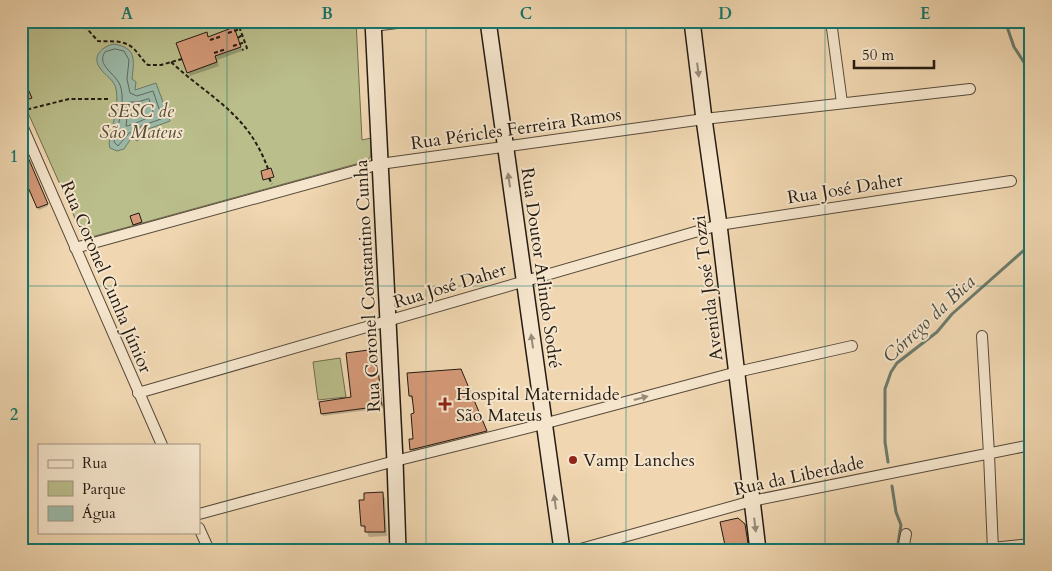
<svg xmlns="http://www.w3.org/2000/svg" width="1052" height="571" viewBox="0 0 1052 571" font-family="Cardo,serif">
	<rect width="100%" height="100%" fill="#f0d7b1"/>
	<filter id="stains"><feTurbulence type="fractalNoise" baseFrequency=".004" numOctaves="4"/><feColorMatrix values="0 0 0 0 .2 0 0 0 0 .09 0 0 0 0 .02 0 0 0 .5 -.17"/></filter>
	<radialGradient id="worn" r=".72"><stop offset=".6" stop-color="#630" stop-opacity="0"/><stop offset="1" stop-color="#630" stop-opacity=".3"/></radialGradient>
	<path fill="#babe8b" stroke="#6f6c4e" d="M 21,21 L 356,21 L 362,140 L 371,138 L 371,156 L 367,161 L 88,238 L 83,236 L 21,97 Z
		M 340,358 L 346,397 L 318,400 L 313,362 Z"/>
	<path fill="#9bbaa9" stroke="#6b7a6d" d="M 114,44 C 137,48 134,60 132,79 L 136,82 L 135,90 L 156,83 L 170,121 L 143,131 L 144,135 L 137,141 L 132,137 L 124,149 L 117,151 L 110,148 L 109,144 C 111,126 120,108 116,89 C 114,79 105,76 100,68 C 91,56 103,46 114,44 Z"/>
	<path fill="#0003" d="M 160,21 L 175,21 L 162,26 Z
		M 206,33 L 209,38 L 236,33 L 242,51 L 217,60 L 219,66 L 190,76 L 188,72 Z
		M 24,150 L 48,206 L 39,210 L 21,168 Z
		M 376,353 L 383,408 L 323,416 L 322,413 L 352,398 Z
		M 461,370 L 490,437 L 415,455 L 412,449 L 414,440 L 415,414 L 413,402 L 410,396 L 409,374 Z
		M 382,494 L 385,498 L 387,536 L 369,537 L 366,530 L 362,525 L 366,501 Z
		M 744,525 L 747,530 L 750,550 L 727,550 Z"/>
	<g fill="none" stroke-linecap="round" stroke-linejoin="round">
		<path stroke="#606a5e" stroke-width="1" d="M 115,49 L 124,51 L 129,60 L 127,79 L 130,93 L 137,96 L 153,91 L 162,117 L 161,119 L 141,126 L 137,132 L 129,133 L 118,146 L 114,142 C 118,125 125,105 121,88 C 118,74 95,66 105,52 Z
			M 149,99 L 154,115 C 146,118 132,126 126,126 L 129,102 L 137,102 Z"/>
		<path stroke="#6b7a6d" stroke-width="3" d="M 1005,21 L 1014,47 L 1031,73
			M 888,462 L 885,442 L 885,389 L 891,372 L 897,363 L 937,332 L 952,314 L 1031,244
			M 892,486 L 896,512 L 901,525 L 897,550"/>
	</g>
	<path fill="#d49978" stroke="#241b12" d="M 234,27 L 241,47 L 215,56 L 217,62 L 187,73 L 176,43 L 207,32 L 208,37 Z
		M 28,89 L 32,98 L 23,101 L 21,92 Z
		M 21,141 L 48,204 L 37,208 L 21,171 Z
		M 271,168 L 274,177 L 263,180 L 261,171 Z
		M 139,213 L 142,222 L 133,225 L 130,216 Z
		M 376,349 L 382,406 L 321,414 L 319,402 L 351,397 L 346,353 Z
		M 461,369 L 487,431 L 410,450 L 409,439 L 413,439 L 411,414 L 414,413 L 412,396 L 409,396 L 407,373 Z
		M 383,492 L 385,532 L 365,532 L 365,526 L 361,526 L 359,500 L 364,500 L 364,493 Z
		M 738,518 L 745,524 L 749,550 L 726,550 L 720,522 Z"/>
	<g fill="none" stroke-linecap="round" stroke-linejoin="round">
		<defs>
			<path id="street" d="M 831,21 L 842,103
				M 373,26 L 413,21
				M 21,123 L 162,445
				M 75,248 L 380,164 L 704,119 L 970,89
				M 982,336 L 989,454 L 993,550
				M 138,393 L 719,225 L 1011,181
				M 199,514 L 395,461 L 543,424 L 737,372 L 852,346
				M 199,528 L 209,550
				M 992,548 L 1031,544
				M 577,550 L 752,501 L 1031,445
				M 903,550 L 906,534"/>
			<path id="secondary" d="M 373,21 L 395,461 L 398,550
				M 488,21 L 562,550
				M 692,21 L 704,119 L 719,225 L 758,550"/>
		</defs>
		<use href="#street" stroke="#574a3a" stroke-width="12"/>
		<use href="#secondary" stroke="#241b12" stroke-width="18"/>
		<path stroke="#241b12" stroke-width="2" stroke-dasharray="4 2.5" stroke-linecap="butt" d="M 80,21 L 98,41 C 110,42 124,39 134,49 C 139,54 142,60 148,65 L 161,65 L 182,59
			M 237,21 L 247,48 L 242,50
			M 233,25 L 238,23
			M 228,33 L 240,29
			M 238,38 L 242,35
			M 210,40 L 222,36
			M 233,46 L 245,42
			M 214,53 L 226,49
			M 171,62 C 211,99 248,113 268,169
			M 21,111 L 69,99 L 109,99
			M 269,178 L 272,184"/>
		<use href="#street" stroke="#f5e5cc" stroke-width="10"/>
		<use href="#secondary" stroke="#f5e5cc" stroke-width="15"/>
	</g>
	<defs><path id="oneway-solid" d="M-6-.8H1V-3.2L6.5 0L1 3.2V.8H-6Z" transform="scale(1.25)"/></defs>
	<g fill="#978a78">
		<use href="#oneway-solid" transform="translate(698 70) rotate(83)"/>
		<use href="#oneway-solid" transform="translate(509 180) rotate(-98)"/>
		<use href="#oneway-solid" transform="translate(532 341) rotate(-98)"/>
		<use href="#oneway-solid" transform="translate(641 398) rotate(-15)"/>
		<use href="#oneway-solid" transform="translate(555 502) rotate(-98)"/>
		<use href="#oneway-solid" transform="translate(755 525) rotate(83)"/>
	</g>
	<path fill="none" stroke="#0f766e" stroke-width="1" stroke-opacity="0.55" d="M 227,21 L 227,550M 426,21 L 426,550M 626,21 L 626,550M 825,21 L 825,550M 21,286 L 1031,286"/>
	<g fill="#8f2418" stroke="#f5e5cc" stroke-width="2">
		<path d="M442.5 396.5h5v5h5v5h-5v5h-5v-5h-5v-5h5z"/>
		<circle cx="573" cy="460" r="5"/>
	</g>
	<g text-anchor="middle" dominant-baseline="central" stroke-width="4" stroke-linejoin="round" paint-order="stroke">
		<g font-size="18" font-style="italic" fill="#514c36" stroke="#f5e5cc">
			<text x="141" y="111">SESC de<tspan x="141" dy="21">São Mateus</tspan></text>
		</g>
		<g font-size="18" fill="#241b12" stroke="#f5e5cc">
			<text transform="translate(516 129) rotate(-8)">Rua Péricles Ferreira Ramos</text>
			<text transform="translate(845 189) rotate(-9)">Rua José Daher</text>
			<text transform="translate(541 268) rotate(82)">Rua Doutor Arlindo Sodré</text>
			<text transform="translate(106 277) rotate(67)">Rua Coronel Cunha Júnior</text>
			<text transform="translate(368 286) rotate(-93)">Rua Coronel Constantino Cunha</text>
			<text transform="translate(450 286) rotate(-17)">Rua José Daher</text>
			<text transform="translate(708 288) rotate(-97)">Avenida José Tozzi</text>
			<text transform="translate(799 476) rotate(-12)">Rua da Liberdade</text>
		</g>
		<g font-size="18" fill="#241b12" stroke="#f5e5cc" text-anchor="start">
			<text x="456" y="394">Hospital Maternidade<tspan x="456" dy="21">São Mateus</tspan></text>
			<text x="583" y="460">Vamp Lanches</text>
		</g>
		<g font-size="19" font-style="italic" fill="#484b3f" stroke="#f5e5cc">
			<text transform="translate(929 319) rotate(-43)">Córrego da Bica</text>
		</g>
	</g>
	<rect width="1052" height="571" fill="none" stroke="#f0d7b1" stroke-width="55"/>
	<rect x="38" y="444" width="162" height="90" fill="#f5e5cc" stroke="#a19482"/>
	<rect x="48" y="460" width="25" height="8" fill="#f5e5cc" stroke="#a19482"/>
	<text x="82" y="468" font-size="15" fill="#241b12">Rua</text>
	<rect x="48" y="481" width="25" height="15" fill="#babe8b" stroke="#a19482"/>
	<text x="82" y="494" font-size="15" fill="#241b12">Parque</text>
	<rect x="48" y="506" width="25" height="15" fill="#9bbaa9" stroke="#a19482"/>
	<text x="82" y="518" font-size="15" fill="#241b12">Água</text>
	<path d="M854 60v8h80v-8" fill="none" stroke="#241b12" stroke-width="2.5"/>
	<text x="862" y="60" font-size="15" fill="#241b12" stroke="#f5e5cc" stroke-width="4" paint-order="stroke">50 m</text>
	<rect x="28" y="28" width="996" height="516" fill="none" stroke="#0f766e" stroke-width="2"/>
	<g font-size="16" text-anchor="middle" font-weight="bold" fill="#0f766e">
		<text x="127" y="19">A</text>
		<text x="327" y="19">B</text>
		<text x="526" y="19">C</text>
		<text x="725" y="19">D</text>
		<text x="925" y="19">E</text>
		<text x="14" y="162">1</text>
		<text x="14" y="420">2</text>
	</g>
	<rect width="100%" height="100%" filter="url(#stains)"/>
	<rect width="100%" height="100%" fill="url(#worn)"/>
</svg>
